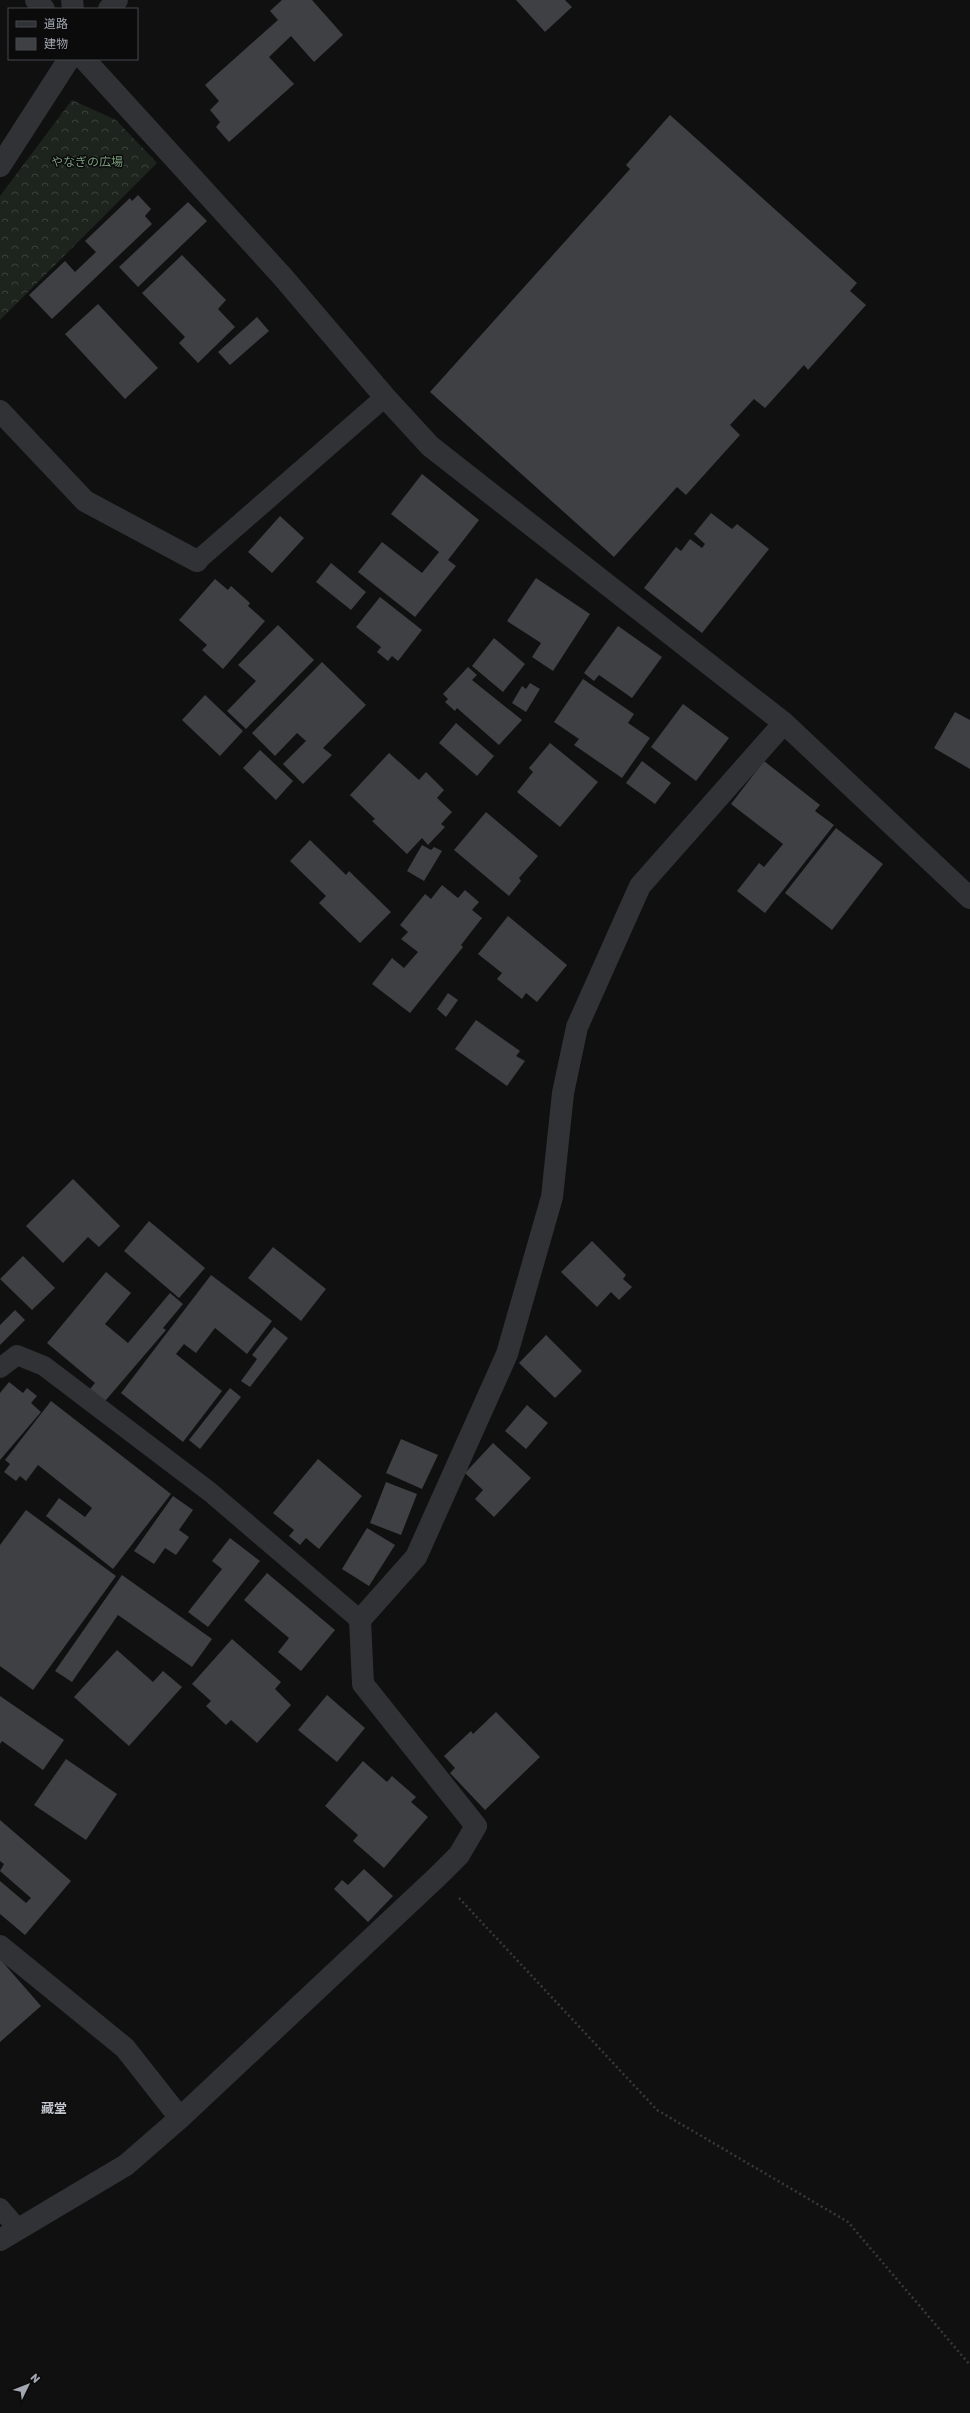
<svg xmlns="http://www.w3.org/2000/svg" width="970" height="2413" viewBox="0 0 970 2413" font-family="Rubik,'Noto Sans JP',sans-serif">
	<defs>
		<pattern id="forest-crowns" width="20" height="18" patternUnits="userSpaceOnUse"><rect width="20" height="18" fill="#1d241d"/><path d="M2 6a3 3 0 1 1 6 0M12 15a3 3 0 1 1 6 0" fill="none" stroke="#3b413b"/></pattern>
	</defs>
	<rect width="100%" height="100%" fill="#101011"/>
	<path fill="url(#forest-crowns)" d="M 72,100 L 116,120 L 157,163 L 0,320 L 0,196 Z"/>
	<path fill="#3f4044" d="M 282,0 L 312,0 L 343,35 L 314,62 L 291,36 L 269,57 L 294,84 L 229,142 L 216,127 L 220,122 L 210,110 L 219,101 L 205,85 L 278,20 L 270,11 Z
		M 516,0 L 565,0 L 572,7 L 545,32 Z
		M 670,115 L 857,283 L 850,291 L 866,305 L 808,370 L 804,365 L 765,408 L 754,399 L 730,425 L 740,435 L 686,495 L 677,487 L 614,557 L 430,392 L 630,169 L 626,165 Z
		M 138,195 L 151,209 L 145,216 L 152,224 L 52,319 L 29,295 L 65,261 L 75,272 L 96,252 L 85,241 L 130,198 L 132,201 Z
		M 188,202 L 207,221 L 138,287 L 119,267 Z
		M 182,255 L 226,300 L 218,309 L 235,327 L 198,363 L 179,343 L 185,337 L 142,293 Z
		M 98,304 L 158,368 L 125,399 L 65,334 Z
		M 257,317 L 269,331 L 230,365 L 218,352 Z
		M 422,474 L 479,520 L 448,560 L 456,566 L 415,617 L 358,572 L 382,542 L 422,573 L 439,552 L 391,514 Z
		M 711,513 L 732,529 L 737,524 L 769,549 L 702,633 L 644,588 L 676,547 L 681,551 L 690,539 L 702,548 L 705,544 L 694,534 Z
		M 280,516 L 304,538 L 272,573 L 248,552 Z
		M 331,563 L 366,592 L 351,610 L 316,582 Z
		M 536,578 L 590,614 L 553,671 L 532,657 L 541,643 L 507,621 Z
		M 215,579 L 228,590 L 231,586 L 250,603 L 248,606 L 265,621 L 223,669 L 202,650 L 207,645 L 179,620 Z
		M 380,597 L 422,630 L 398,661 L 392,656 L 388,661 L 377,652 L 381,647 L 356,627 Z
		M 278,625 L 314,660 L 246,729 L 227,711 L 256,681 L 238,665 Z
		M 618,626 L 662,657 L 632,698 L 599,675 L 594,681 L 584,673 Z
		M 494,638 L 525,664 L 503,692 L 472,666 Z
		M 322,662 L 366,705 L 323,748 L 332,755 L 303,784 L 283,764 L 306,741 L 297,733 L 275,756 L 252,733 Z
		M 468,667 L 477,675 L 472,680 L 522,720 L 499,745 L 457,708 L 455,711 L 445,702 L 448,699 L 443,694 Z
		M 583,679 L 634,714 L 628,723 L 650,738 L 622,778 L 574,745 L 579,739 L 554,722 Z
		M 530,683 L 540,689 L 526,712 L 512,703 L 522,686 L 526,689 Z
		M 205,695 L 243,731 L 220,756 L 182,720 Z
		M 683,704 L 729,738 L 696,781 L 651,747 Z
		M 955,712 L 970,720 L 970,769 L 934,748 Z
		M 456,723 L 494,756 L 477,776 L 439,743 Z
		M 550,743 L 598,782 L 560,827 L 517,792 L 533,772 L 529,768 Z
		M 260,750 L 293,781 L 276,800 L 243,768 Z
		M 389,753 L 419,780 L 426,772 L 444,790 L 437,798 L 452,812 L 441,824 L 445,827 L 428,845 L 422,838 L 407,854 L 372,821 L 375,819 L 350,795 Z
		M 642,761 L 671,783 L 655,804 L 626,783 Z
		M 764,761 L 820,805 L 815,811 L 834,825 L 765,913 L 737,891 L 759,863 L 764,867 L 783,844 L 731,804 Z
		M 486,812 L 538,856 L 519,878 L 521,881 L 509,896 L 454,850 Z
		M 836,828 L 883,864 L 832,930 L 785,893 Z
		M 310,840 L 346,875 L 349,871 L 391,912 L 360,943 L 319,903 L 326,896 L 290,861 Z
		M 422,845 L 431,850 L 434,847 L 442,851 L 424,881 L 407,871 Z
		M 442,885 L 458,898 L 465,890 L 479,902 L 472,910 L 482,918 L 461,945 L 463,947 L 410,1013 L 372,984 L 392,958 L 404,968 L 418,952 L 401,939 L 408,932 L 400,925 L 425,894 L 431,899 Z
		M 508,916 L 567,965 L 537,1002 L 526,993 L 522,999 L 497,979 L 502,973 L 478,954 Z
		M 448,993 L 458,1000 L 446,1017 L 437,1009 Z
		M 476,1020 L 520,1051 L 516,1056 L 525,1061 L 507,1086 L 455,1049 Z
		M 73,1179 L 120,1226 L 99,1247 L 88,1237 L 63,1263 L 26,1226 Z
		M 149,1221 L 205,1268 L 179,1298 L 124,1251 Z
		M 592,1241 L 626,1275 L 623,1279 L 632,1287 L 619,1300 L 611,1292 L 597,1307 L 561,1272 Z
		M 273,1247 L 326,1289 L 301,1321 L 248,1278 Z
		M 23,1256 L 55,1288 L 32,1310 L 0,1279 Z
		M 106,1272 L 131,1293 L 105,1324 L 128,1343 L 170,1293 L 183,1304 L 163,1328 L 166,1330 L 100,1407 L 85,1395 L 95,1383 L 47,1343 Z
		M 211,1275 L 272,1321 L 247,1354 L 215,1328 L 196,1353 L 184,1344 L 176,1354 L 222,1391 L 183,1442 L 121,1393 Z
		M 15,1310 L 25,1320 L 0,1345 L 0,1325 Z
		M 274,1327 L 288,1338 L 250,1387 L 241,1381 L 257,1359 L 252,1355 Z
		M 546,1335 L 582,1371 L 555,1398 L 519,1363 Z
		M 9,1382 L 23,1393 L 27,1388 L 37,1396 L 31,1403 L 41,1412 L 0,1460 L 0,1393 Z
		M 230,1388 L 241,1397 L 200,1449 L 189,1440 Z
		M 51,1401 L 171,1494 L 113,1569 L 46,1516 L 59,1498 L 85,1517 L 92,1508 L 38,1465 L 26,1481 L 20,1476 L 16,1481 L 4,1472 L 10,1464 L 5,1460 Z
		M 527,1405 L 548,1423 L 526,1449 L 505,1431 Z
		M 401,1439 L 438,1455 L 422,1489 L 386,1473 Z
		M 493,1443 L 531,1478 L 494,1517 L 475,1499 L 483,1490 L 465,1473 Z
		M 318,1459 L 362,1496 L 319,1549 L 306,1538 L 300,1545 L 289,1536 L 294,1530 L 273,1513 Z
		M 386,1482 L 417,1494 L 401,1535 L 370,1523 Z
		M 173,1496 L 193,1510 L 179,1530 L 189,1537 L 176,1555 L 165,1548 L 154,1564 L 134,1551 Z
		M 26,1510 L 116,1576 L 33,1690 L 0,1666 L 0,1545 Z
		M 367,1528 L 395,1545 L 369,1586 L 342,1569 Z
		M 230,1538 L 260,1561 L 208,1627 L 188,1612 L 222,1569 L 212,1561 Z
		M 267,1573 L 335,1630 L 301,1671 L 278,1652 L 289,1638 L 244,1600 Z
		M 122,1575 L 212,1639 L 192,1667 L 118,1615 L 72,1682 L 55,1671 Z
		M 232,1639 L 281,1682 L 275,1689 L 291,1705 L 257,1743 L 231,1720 L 226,1725 L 206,1706 L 211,1701 L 192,1684 Z
		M 117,1650 L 153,1682 L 163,1671 L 182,1687 L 129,1746 L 74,1697 Z
		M 327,1695 L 365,1728 L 337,1762 L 298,1730 Z
		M 0,1696 L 64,1740 L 43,1770 L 2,1741 L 0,1744 Z
		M 496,1712 L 540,1757 L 485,1810 L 450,1773 L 455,1768 L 444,1756 L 471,1731 L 473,1734 Z
		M 66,1759 L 117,1794 L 86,1840 L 34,1805 Z
		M 363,1761 L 387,1782 L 392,1776 L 416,1797 L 411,1802 L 428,1817 L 384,1868 L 353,1841 L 358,1835 L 325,1806 Z
		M 0,1820 L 71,1881 L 25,1935 L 0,1914 L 0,1881 L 26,1903 L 31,1898 L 0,1871 L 4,1864 L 0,1861 Z
		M 364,1869 L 393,1896 L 368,1922 L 334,1889 L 342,1880 L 348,1885 Z
		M 0,1959 L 41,2006 L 0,2042 Z"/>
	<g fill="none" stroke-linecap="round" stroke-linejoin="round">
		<path stroke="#37393d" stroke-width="2.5" stroke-dasharray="2 3" stroke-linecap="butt" d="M 459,1898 L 657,2110 L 848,2222 L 970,2365"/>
		<path stroke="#313236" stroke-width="20" d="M 197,561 L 385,397
			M 0,1368 L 17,1355 L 44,1366 L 210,1492 L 360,1620
			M 0,2208 L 18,2229"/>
		<path stroke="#313236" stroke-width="22" d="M 36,0 L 44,9
			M 72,0 L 73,9
			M 109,9 L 117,0
			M 84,59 L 282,276 L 385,397 L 430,446 L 784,723 L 970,898
			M 0,166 L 69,59
			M 0,411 L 85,501 L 197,561
			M 0,1946 L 125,2048 L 180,2118
			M 0,2240 L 126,2165 L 180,2118 L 438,1876 L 459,1855 L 476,1826 L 363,1684 L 360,1620 L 416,1557 L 507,1354 L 552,1197 L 563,1093 L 577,1027 L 640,886 L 784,723"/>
	</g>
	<g text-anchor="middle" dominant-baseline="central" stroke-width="3" stroke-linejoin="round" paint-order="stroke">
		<g font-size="12" fill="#7a9b7b" stroke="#0b0b0c">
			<text x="87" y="162">やなぎの広場</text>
		</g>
		<g font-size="13" font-weight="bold" fill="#c3c6ce" stroke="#0b0b0c">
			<text x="54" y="2108">藏堂</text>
		</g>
	</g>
	<rect x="8" y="8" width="130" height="52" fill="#0b0b0c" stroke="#47494e"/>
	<rect x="16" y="21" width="20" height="6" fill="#313236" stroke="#47494e"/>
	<text x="44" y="28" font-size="12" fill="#a2a7b1">道路</text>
	<rect x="16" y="38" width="20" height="12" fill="#3f4044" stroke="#47494e"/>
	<text x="44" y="48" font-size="12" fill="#a2a7b1">建物</text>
	<g transform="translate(28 2385) rotate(47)" stroke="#0b0b0c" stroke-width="3" paint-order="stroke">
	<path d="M0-3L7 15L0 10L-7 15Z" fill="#a2a7b1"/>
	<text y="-6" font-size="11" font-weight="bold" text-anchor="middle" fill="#a2a7b1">N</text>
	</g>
</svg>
